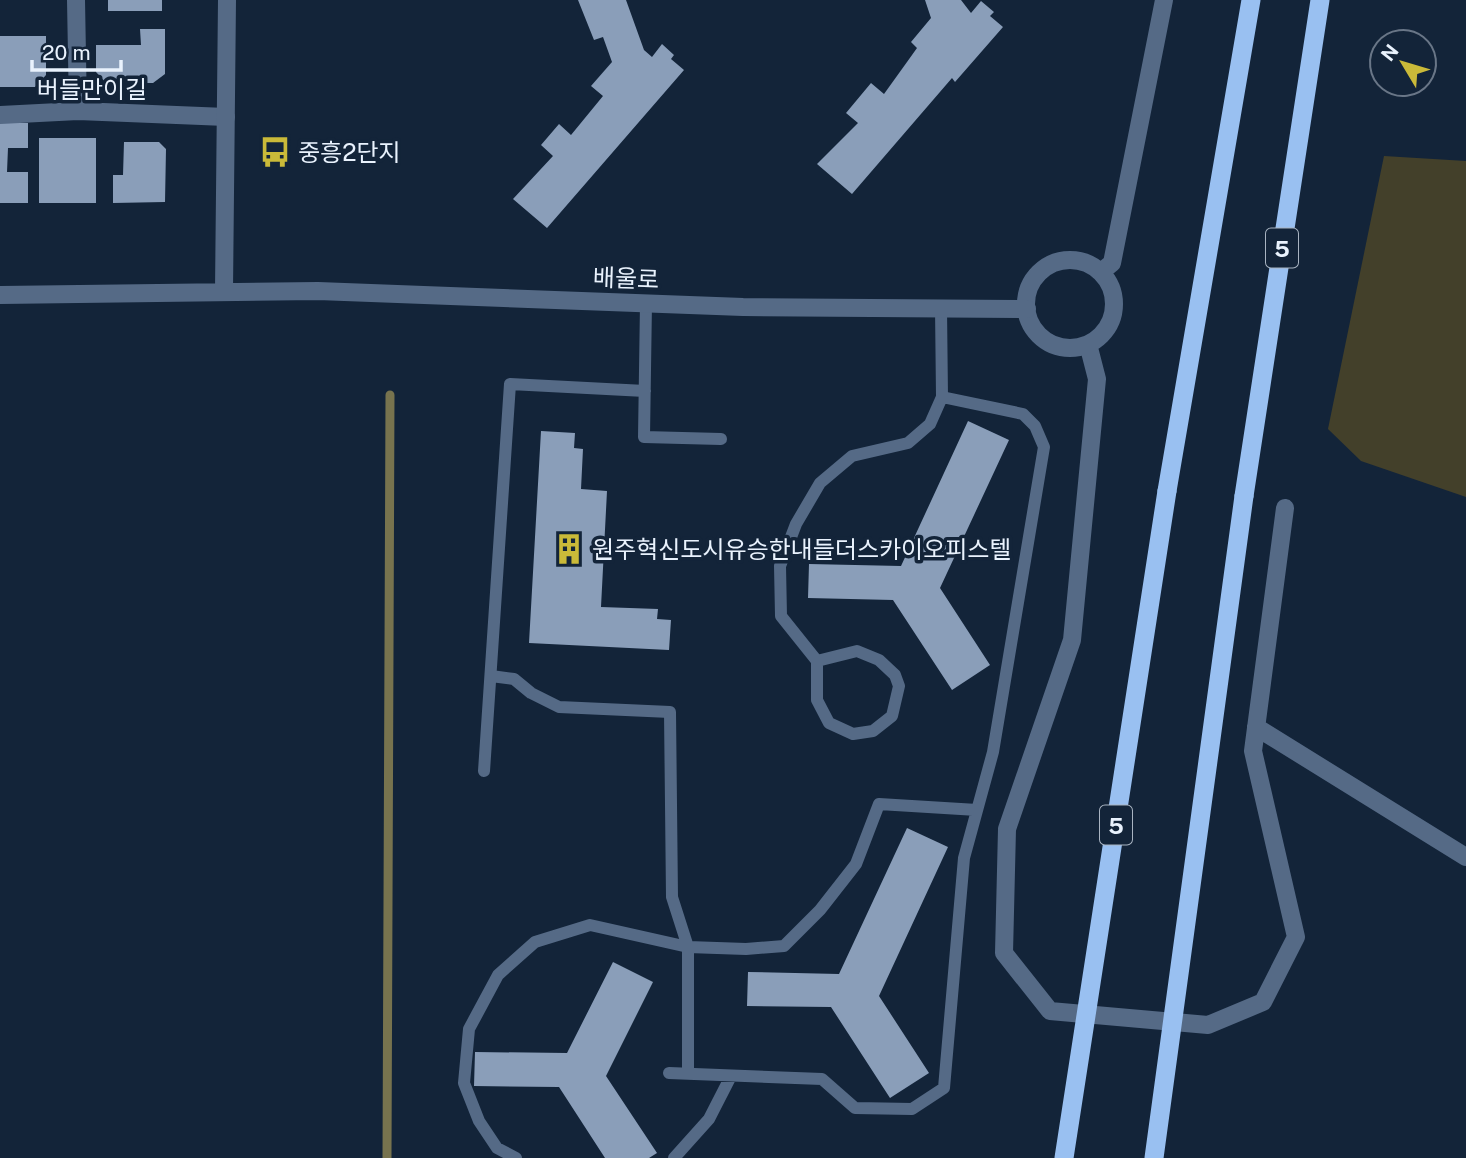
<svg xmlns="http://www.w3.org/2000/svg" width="1466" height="1158" viewBox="0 0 1466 1158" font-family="'Public Sans','Noto Sans KR',sans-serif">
	<rect width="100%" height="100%" fill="#132439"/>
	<path fill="#43402a" d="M 1384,156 L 1466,161 L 1466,497 L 1361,461 L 1328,429 Z"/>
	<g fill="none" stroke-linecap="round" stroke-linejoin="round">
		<path stroke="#77734e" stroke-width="9" d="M 387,1158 L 390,395"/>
	</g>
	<path fill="#8a9eb9" d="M 108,0 L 162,0 L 162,11 L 108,11 Z
		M 578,0 L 626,0 L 644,50 L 652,57 L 662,44 L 674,55 L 671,59 L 684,70 L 547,228 L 513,199 L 553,156 L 541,145 L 559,124 L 571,135 L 603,96 L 591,86 L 612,62 L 603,37 L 594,40 Z
		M 925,0 L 961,0 L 971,13 L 981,1 L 994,12 L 990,16 L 1003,27 L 955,82 L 952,78 L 852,194 L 817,164 L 858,123 L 846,113 L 871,83 L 884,94 L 907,62 L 917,48 L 911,42 L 931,18 Z
		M 140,29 L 165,29 L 165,74 L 153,83 L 106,83 L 96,72 L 96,45 L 141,45 Z
		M 0,36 L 46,36 L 46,75 L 35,87 L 0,87 Z
		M 0,123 L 28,123 L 28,148 L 8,148 L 7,172 L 28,172 L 28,203 L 0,203 Z
		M 39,138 L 96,138 L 96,203 L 39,203 Z
		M 124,142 L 159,142 L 166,149 L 165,202 L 113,203 L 113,175 L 123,175 Z
		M 968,421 L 1009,440 L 940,588 L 990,665 L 952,690 L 893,600 L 808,598 L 809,564 L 901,566 Z
		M 541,431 L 575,433 L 574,448 L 583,449 L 581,489 L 607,491 L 601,607 L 658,609 L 657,619 L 671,620 L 669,650 L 529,643 Z
		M 907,828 L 948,847 L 879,996 L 929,1073 L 890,1098 L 831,1007 L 747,1006 L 748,972 L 839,974 Z
		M 613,962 L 653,982 L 606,1076 L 657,1153 L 649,1158 L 605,1158 L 559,1087 L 474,1086 L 475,1052 L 567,1053 Z"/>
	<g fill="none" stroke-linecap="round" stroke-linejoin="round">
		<path stroke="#556a86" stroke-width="12" d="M 646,303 L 644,437 L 721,439
			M 817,661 L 857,651 L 879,660 L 895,675 L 899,686 L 892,716 L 873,731 L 853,734 L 829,723 L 817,700 L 817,661 L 781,616 L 780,566 L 796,524 L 820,483 L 852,456 L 908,443 L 930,424 L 942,397 L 941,308
			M 491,676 L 514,679 L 531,693 L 559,707 L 670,712 L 672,897 L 688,947 L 688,1074
			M 484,771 L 510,384 L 645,391
			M 669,1073 L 822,1079 L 855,1108 L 912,1109 L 944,1088 L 964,858 L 993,752 L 1044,447 L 1035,426 L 1023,414 L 942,397
			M 516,1158 L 497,1148 L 479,1121 L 464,1083 L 469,1029 L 498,975 L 535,942 L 590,925 L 688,947 L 746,949 L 784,946 L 820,910 L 856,864 L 879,804 L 977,810
			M 674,1158 L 709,1119 L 731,1076"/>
		<path stroke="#556a86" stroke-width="18" d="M 76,0 L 78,111
			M 0,115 L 78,111 L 226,117
			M1026 304a44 44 0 1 1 88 0a44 44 0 1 1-88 0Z
			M 1101,272 L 1112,263 L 1164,0
			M 1088,344 L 1097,379 L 1072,640 L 1007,829 L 1004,953 L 1050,1011 L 1208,1025 L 1263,1002 L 1296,937 L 1253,751 L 1285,508
			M 1256,727 L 1466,857"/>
		<path stroke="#556a86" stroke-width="18" d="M 224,290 L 227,0
			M 0,295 L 318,291 L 743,307 L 1027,309"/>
		<path stroke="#99c0f1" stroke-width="19" d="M 1167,491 L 1251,0
			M 1244,496 L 1320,0"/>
		<path stroke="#99c0f1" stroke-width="19" d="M 1064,1158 L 1167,491
			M 1154,1158 L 1244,496"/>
	</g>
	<defs>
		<symbol id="bus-bare" viewBox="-9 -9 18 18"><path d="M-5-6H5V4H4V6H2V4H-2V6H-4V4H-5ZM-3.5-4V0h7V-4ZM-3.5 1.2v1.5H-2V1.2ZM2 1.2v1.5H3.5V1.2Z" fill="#caba39" stroke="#132439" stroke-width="2.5" paint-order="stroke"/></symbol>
		<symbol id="building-bare" viewBox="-9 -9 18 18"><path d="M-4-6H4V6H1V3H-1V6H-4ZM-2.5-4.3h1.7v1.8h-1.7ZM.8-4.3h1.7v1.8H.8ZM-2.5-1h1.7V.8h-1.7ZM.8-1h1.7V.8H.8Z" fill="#caba39" stroke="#132439" stroke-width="2.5" paint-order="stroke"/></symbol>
	</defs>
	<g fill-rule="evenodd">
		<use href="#bus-bare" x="253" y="130" width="44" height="44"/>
		<use href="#building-bare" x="547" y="527" width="44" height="44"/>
	</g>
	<g text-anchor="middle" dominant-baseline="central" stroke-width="7" stroke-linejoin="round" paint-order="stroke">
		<g fill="#132439" stroke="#a9b4c2" stroke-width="2">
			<rect x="1266" y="228.5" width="32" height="39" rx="5"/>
			<rect x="1100" y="805.5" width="32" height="39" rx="5"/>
		</g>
		<g font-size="23" font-weight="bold" fill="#e9f2fd">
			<text x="1282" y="248">5</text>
			<text x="1116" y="825">5</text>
		</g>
		<g font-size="24" fill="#e9f2fd" stroke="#132439">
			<text x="92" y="89">버들만이길</text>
			<text transform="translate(626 278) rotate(2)">배울로</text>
		</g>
		<g font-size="24" fill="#e9f2fd" stroke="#132439" text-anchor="start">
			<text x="298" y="152">중흥2단지</text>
			<text x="592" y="549">원주혁신도시유승한내들더스카이오피스텔</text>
		</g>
	</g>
	<g transform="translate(1403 63) rotate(308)"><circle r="33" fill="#132439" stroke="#697687" stroke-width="2"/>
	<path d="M0-5L12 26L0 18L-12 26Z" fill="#caba39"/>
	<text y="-10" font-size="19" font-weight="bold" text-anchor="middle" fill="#e9f2fd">N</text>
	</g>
	<path d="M32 60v10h89v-10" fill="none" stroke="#e9f2fd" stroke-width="3.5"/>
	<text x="42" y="60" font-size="21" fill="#e9f2fd" stroke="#132439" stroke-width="5" paint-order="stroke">20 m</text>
</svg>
